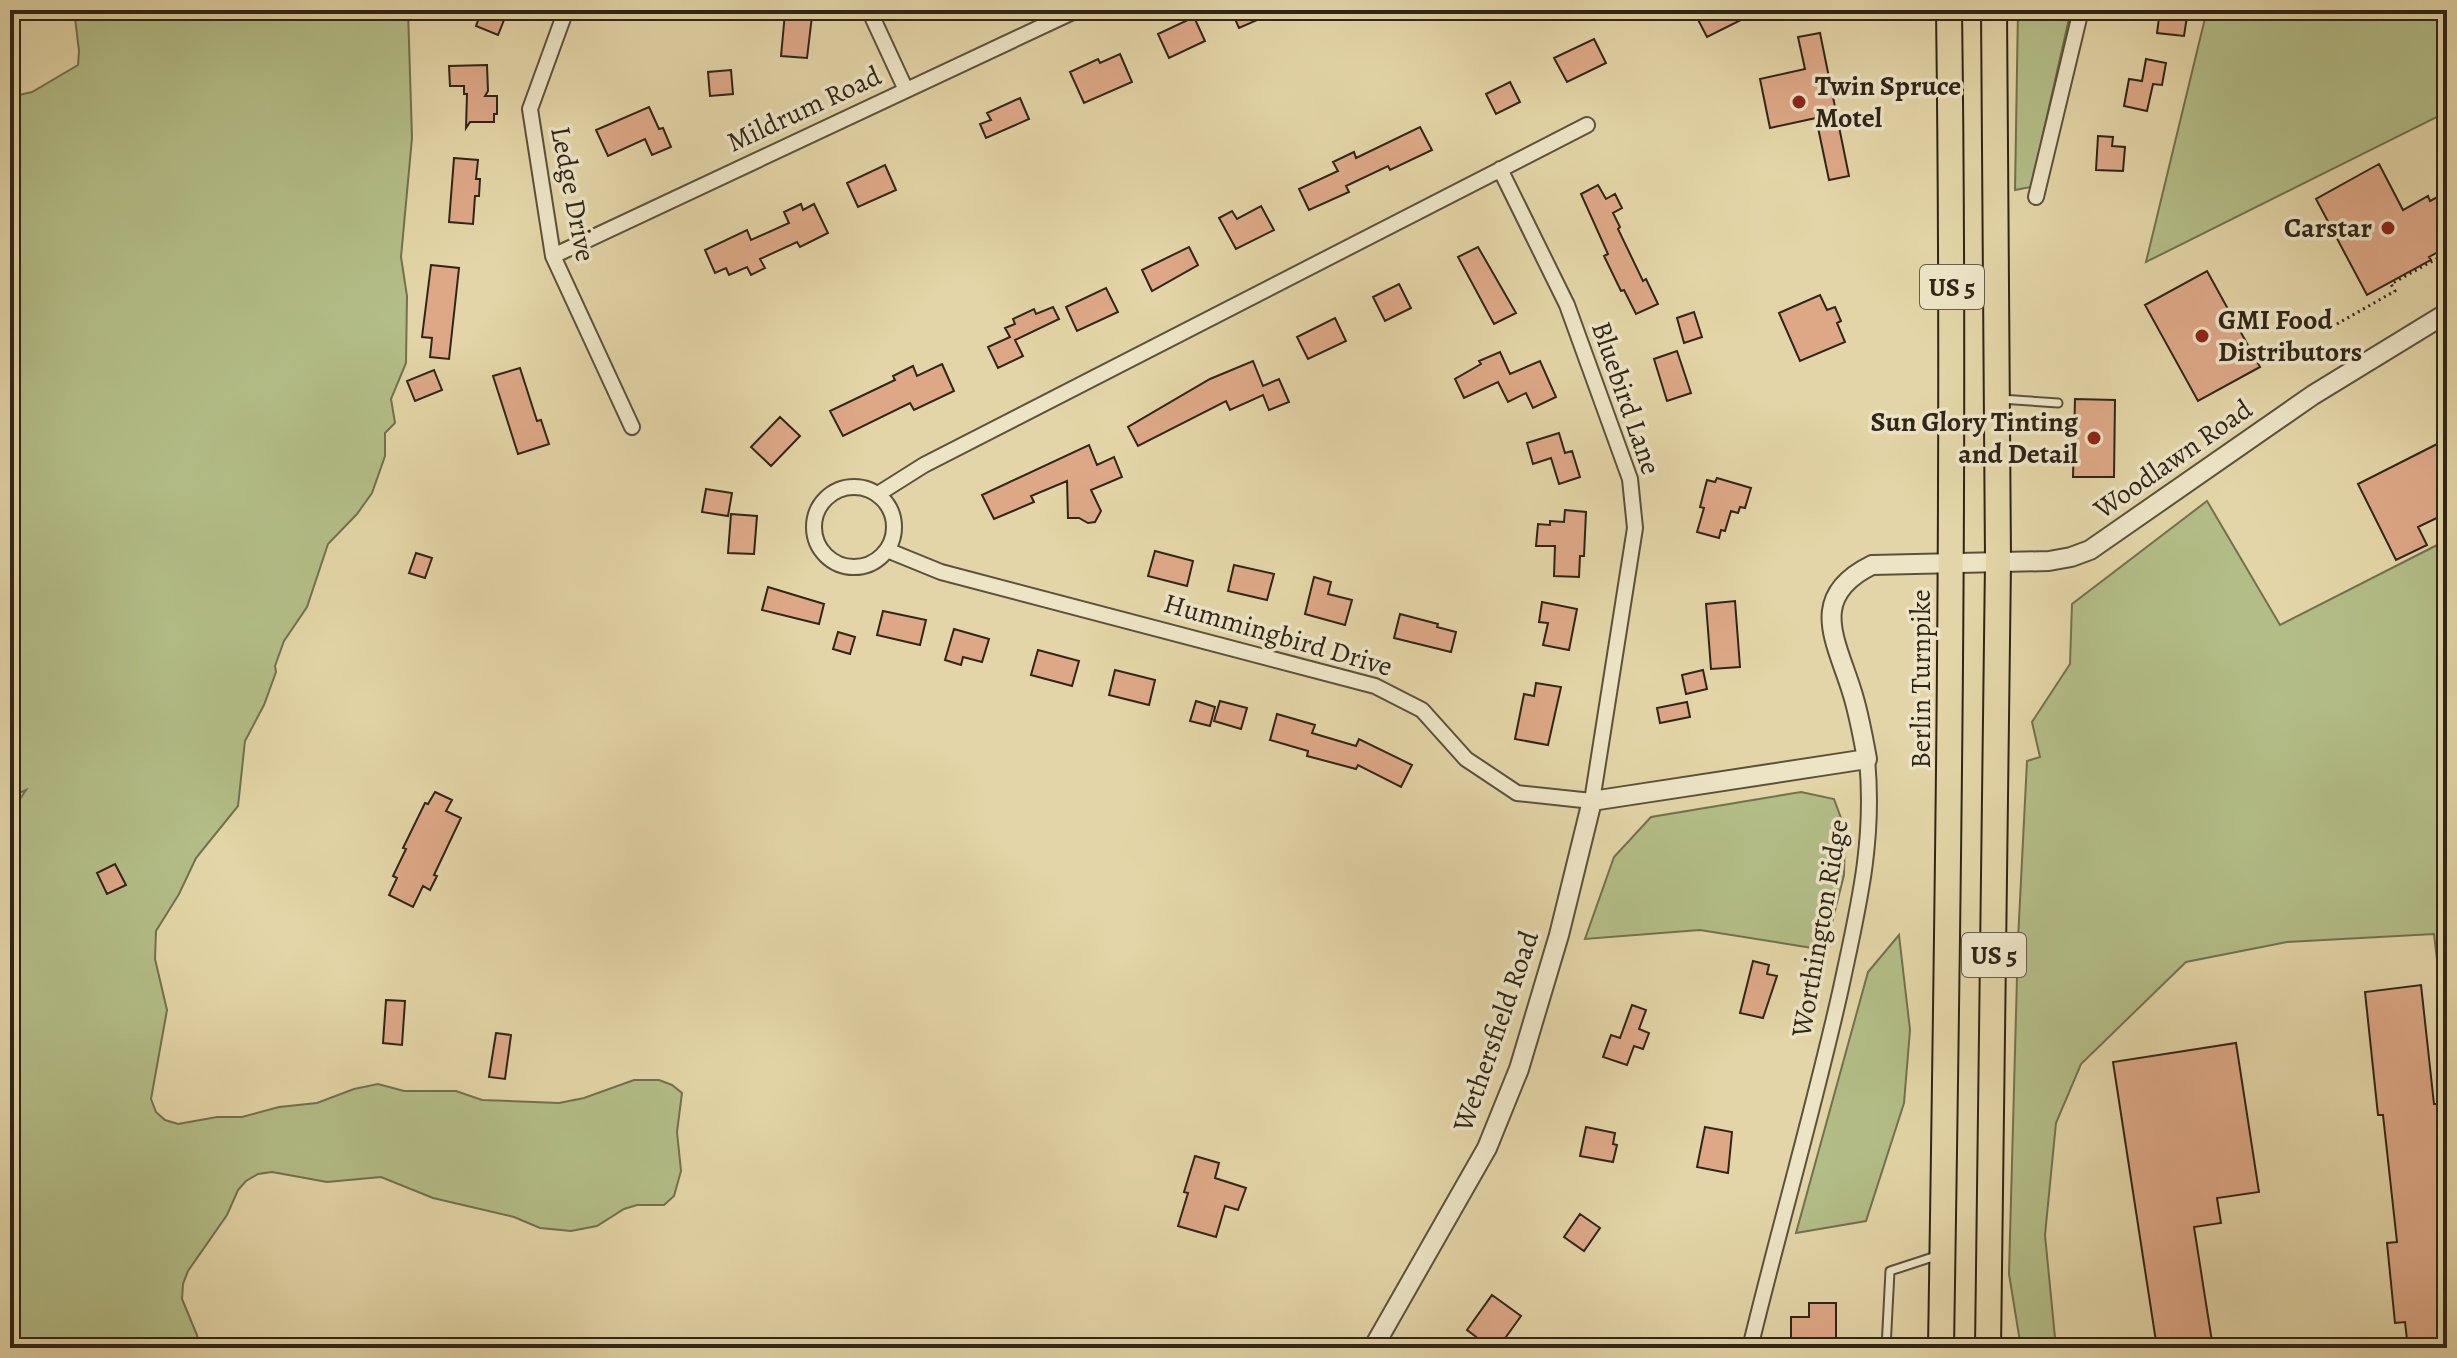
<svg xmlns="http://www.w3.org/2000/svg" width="2457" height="1358" viewBox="0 0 2457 1358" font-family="Alegreya,serif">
	<rect width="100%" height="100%" fill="#e3d5a7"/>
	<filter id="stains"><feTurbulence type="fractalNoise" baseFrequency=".0025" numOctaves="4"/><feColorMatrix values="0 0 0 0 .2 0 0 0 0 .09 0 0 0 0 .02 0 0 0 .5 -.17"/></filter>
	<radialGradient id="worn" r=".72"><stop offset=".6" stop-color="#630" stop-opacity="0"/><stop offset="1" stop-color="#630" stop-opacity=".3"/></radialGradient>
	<path fill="#b3bd87" stroke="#717150" stroke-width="2" d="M 74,10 L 408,10 L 412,138 L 401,257 L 407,296 L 406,363 L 391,399 L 395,423 L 385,433 L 385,456 L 372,493 L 357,514 L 328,544 L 307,607 L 284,641 L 275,666 L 276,672 L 264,705 L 245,741 L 238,806 L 196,858 L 179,894 L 156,931 L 155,959 L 167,1010 L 151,1099 L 156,1112 L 165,1120 L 178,1124 L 217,1117 L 242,1117 L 279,1107 L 317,1103 L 354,1089 L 378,1084 L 404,1091 L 456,1091 L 482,1100 L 559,1103 L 584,1098 L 634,1080 L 659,1080 L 672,1085 L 682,1093 L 677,1132 L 681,1171 L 674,1196 L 664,1205 L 637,1205 L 624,1209 L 597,1226 L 571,1231 L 540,1228 L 514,1217 L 433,1198 L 381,1177 L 327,1182 L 272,1172 L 258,1174 L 246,1181 L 238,1190 L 227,1215 L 188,1271 L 183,1284 L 182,1299 L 197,1335 L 199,1348 L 10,1348 L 10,846 L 13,837 L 12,811 L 26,790 L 10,797 L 10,97 L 32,92 L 78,65 L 79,51 Z
		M 2018,10 L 2071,10 L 2031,187 L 2015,190 Z
		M 2207,10 L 2447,10 L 2447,112 L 2146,262 Z
		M 2207,501 L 2280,625 L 2447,540 L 2447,974 L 2439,977 L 2434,934 L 2287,942 L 2186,962 L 2081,1064 L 2056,1123 L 2045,1235 L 2056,1348 L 2021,1348 L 2009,1274 L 2018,940 L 2027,761 L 2040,757 L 2032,722 L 2070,664 L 2072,604 Z
		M 1801,792 L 1834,799 L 1845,829 L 1844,875 L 1825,950 L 1700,930 L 1585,939 L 1614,857 L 1651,817 Z
		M 1899,935 L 1910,1030 L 1904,1103 L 1866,1221 L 1796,1233 L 1868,972 Z"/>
	<path fill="#dea887" stroke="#2f2519" stroke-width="2" d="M 482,10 L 508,10 L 498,35 L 476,26 Z
		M 1231,10 L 1280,10 L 1239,28 Z
		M 1693,10 L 1761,10 L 1707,37 Z
		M 2160,10 L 2188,10 L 2184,36 L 2157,33 Z
		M 785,13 L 812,16 L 807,58 L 781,56 Z
		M 1194,17 L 1205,41 L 1169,58 L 1158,34 Z
		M 1820,33 L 1849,176 L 1829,180 L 1816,118 L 1770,128 L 1760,79 L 1805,69 L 1798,37 Z
		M 1594,39 L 1606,63 L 1567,82 L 1554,58 Z
		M 1120,54 L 1132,82 L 1084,103 L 1070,72 L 1098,59 L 1100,63 Z
		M 2146,59 L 2166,63 L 2162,85 L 2153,84 L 2147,111 L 2124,106 L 2129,79 L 2142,81 Z
		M 487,65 L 488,91 L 485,96 L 497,96 L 497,114 L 494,114 L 494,122 L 470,122 L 466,128 L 467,94 L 464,94 L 464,86 L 450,86 L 449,66 Z
		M 731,70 L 733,94 L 710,96 L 708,72 Z
		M 1510,82 L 1520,102 L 1496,114 L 1486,94 Z
		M 1020,98 L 1029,119 L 986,138 L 980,124 L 991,120 L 987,113 Z
		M 649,107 L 659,129 L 663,128 L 671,147 L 652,155 L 645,139 L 608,156 L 596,130 Z
		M 1420,127 L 1432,150 L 1390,170 L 1388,166 L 1346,186 L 1349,192 L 1309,210 L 1299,189 L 1338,171 L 1333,162 L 1354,152 L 1356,158 Z
		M 2098,136 L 2113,137 L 2112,146 L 2125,147 L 2123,171 L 2096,170 Z
		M 454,158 L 478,160 L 476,179 L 480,179 L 479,196 L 475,196 L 473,224 L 449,222 Z
		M 2379,164 L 2403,210 L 2428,196 L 2430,201 L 2447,192 L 2447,247 L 2429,257 L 2431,260 L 2367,295 L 2316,199 Z
		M 885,165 L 896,190 L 858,207 L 847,183 Z
		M 1598,185 L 1606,199 L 1615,194 L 1622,208 L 1613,213 L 1620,227 L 1618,229 L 1643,281 L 1646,279 L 1658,304 L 1636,314 L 1624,290 L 1621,291 L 1604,256 L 1608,254 L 1581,194 Z
		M 801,204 L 803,210 L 814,204 L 828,233 L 800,247 L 797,242 L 760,259 L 765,268 L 751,275 L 747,267 L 729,275 L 726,268 L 715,273 L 705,250 L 747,230 L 751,240 L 789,223 L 784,212 Z
		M 1261,206 L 1274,230 L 1236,249 L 1219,218 L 1232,211 L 1237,219 Z
		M 1189,247 L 1198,265 L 1152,291 L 1142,270 Z
		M 1478,247 L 1516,313 L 1494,324 L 1458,257 Z
		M 431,265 L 459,268 L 449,359 L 430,357 L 432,338 L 422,337 Z
		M 2207,271 L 2260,367 L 2198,401 L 2145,305 Z
		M 1399,284 L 1411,308 L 1385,321 L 1373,297 Z
		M 1106,288 L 1118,312 L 1077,331 L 1066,307 Z
		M 1820,295 L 1827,310 L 1835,307 L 1841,321 L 1837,323 L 1845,342 L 1800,361 L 1779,313 Z
		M 1053,307 L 1059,319 L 1015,340 L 1023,356 L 998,368 L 988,347 L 1010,337 L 1005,328 L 1015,324 L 1013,319 L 1034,309 L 1036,314 Z
		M 1694,312 L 1702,337 L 1684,343 L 1677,318 Z
		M 1335,318 L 1346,341 L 1308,359 L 1297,337 Z
		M 1677,351 L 1691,393 L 1667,401 L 1654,359 Z
		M 1500,352 L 1510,374 L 1540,361 L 1556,397 L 1533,408 L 1526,393 L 1508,402 L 1498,382 L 1464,398 L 1455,379 L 1481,364 L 1479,361 Z
		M 1253,361 L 1263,386 L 1279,379 L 1289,402 L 1269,410 L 1263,395 L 1230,410 L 1226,401 L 1138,446 L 1128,427 L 1210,379 Z
		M 942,364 L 954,391 L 914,410 L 910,403 L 843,436 L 830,411 L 895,380 L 893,376 L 913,366 L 917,376 Z
		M 520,368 L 537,421 L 541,420 L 549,444 L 518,454 L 493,376 Z
		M 434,370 L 442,390 L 415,401 L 407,381 Z
		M 2075,399 L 2115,400 L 2114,477 L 2073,477 Z
		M 780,417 L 800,436 L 771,466 L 751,447 Z
		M 1559,433 L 1565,453 L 1572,451 L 1580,477 L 1559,484 L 1551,458 L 1533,464 L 1527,443 Z
		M 2447,439 L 2447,513 L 2418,527 L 2427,545 L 2396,560 L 2358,484 Z
		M 1089,445 L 1097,465 L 1114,457 L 1122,477 L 1091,490 L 1101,511 L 1095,522 L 1088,523 L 1079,518 L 1068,518 L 1067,481 L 1031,496 L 1034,502 L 994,519 L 982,495 Z
		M 1717,478 L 1751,488 L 1745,508 L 1740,507 L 1738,513 L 1731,511 L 1725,531 L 1721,530 L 1719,538 L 1697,532 L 1704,508 L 1700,507 L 1707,480 L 1715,482 Z
		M 706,489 L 732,493 L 728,516 L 702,512 Z
		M 1565,510 L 1586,512 L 1584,556 L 1580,556 L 1579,577 L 1554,576 L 1555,546 L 1536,546 L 1538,524 L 1550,525 L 1550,521 L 1564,522 Z
		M 731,514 L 757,516 L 754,554 L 728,553 Z
		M 1155,551 L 1193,561 L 1187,586 L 1148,576 Z
		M 416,553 L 432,558 L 425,578 L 409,573 Z
		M 1234,565 L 1274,574 L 1267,600 L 1228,591 Z
		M 1314,577 L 1331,582 L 1328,594 L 1352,600 L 1345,625 L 1305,614 Z
		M 768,587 L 824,604 L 819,624 L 762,610 Z
		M 1735,601 L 1740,667 L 1711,669 L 1706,604 Z
		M 1542,602 L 1577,609 L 1569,650 L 1543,645 L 1548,623 L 1539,622 Z
		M 883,611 L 926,620 L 920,645 L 877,635 Z
		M 1400,614 L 1438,624 L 1437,627 L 1456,632 L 1451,652 L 1394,638 Z
		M 954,629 L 989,639 L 982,662 L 963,657 L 961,665 L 945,660 Z
		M 838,632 L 855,637 L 850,654 L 833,649 Z
		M 1038,650 L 1079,661 L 1072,686 L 1031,675 Z
		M 1115,670 L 1155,680 L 1149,705 L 1109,695 Z
		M 1703,670 L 1707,689 L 1686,694 L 1682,675 Z
		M 1536,683 L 1561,687 L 1548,745 L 1515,739 L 1524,694 L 1534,696 Z
		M 1196,701 L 1215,707 L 1210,726 L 1190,721 Z
		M 1220,701 L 1247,708 L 1241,729 L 1214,721 Z
		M 1687,702 L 1690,717 L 1660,723 L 1657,708 Z
		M 1277,714 L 1315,725 L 1312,733 L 1356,746 L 1359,739 L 1412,765 L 1401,787 L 1358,765 L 1356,769 L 1307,756 L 1308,751 L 1270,740 Z
		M 435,792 L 452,800 L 446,811 L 461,818 L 434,875 L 437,876 L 430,890 L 423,886 L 413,907 L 389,895 L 397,878 L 393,876 L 406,849 L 403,848 L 425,803 L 428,804 Z
		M 115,864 L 126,885 L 107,894 L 97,873 Z
		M 1753,961 L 1769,965 L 1767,974 L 1777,976 L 1763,1018 L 1740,1013 Z
		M 2421,985 L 2434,1104 L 2438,1104 L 2441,1127 L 2437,1127 L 2447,1221 L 2447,1348 L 2408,1348 L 2405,1322 L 2395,1323 L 2387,1243 L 2397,1242 L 2383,1115 L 2378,1115 L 2365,992 Z
		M 386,1000 L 405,1001 L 402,1045 L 383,1043 Z
		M 1632,1005 L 1646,1010 L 1639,1029 L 1649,1033 L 1643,1049 L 1634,1046 L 1627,1065 L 1603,1057 L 1611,1035 L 1620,1038 Z
		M 496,1033 L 511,1035 L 505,1079 L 489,1077 Z
		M 2236,1043 L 2259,1192 L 2217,1198 L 2221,1223 L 2194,1227 L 2213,1348 L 2157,1348 L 2113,1062 Z
		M 1586,1127 L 1615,1133 L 1613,1144 L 1617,1145 L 1613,1162 L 1580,1156 Z
		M 1705,1127 L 1732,1132 L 1728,1173 L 1697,1167 Z
		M 1195,1156 L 1219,1163 L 1215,1178 L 1246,1188 L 1238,1210 L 1225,1206 L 1216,1237 L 1178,1226 L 1188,1193 L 1184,1192 Z
		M 1580,1214 L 1600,1228 L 1584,1251 L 1564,1237 Z
		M 1492,1295 L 1521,1316 L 1498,1348 L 1491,1348 L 1467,1330 Z
		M 1809,1303 L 1836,1303 L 1836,1348 L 1808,1348 L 1808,1341 L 1791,1341 L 1791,1317 L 1809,1317 Z"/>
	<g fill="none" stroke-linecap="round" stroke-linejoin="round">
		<defs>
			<path id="service" d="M 2000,399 L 2058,403
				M 1886,1348 L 1890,1271 L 1936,1256"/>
			<path id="minor" d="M 566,10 L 530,109 L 553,256 L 632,427
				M 869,10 L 906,90
				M 2036,197 L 2081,10
				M 553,256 L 1077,10
				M814 527a40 40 0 1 1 80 0a40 40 0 1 1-80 0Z
				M 878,494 L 924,465 L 1587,125
				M 887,550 L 941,572 L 1375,686 L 1422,710 L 1466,759 L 1517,793 L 1592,801 L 1635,528 L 1630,479 L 1567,305 L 1500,169
				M 1750,1348 C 1779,1228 1814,1109 1841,988 C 1858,908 1875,842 1867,759"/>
			<path id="tertiary" d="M 1373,1348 L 1487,1148 L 1519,1069 L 1559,935 L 1592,801 L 1867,759 C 1863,737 1859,714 1852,692 C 1836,640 1807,597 1872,565 L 2049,561 L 2071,557 L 2090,550 L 2313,395 L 2447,313"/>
			<path id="trunk" d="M 1941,1348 C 1948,902 1955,456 1949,10
				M 1988,1348 L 1998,562 L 1994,10"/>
		</defs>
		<use href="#service" stroke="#5c513c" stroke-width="11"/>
		<use href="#minor" stroke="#5c513c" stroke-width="18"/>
		<use href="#tertiary" stroke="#5c513c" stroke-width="22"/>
		<use href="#trunk" stroke="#2f2519" stroke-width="28"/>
		<path stroke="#2f2519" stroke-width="3" stroke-dasharray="2 4" stroke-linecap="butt" d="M 2337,324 L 2395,291 L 2391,284 L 2447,253"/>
		<use href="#service" stroke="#ede4c6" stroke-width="7"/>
		<use href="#minor" stroke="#ede4c6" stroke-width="14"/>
		<use href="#tertiary" stroke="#ede4c6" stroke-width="18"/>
		<use href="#trunk" stroke="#e3d5a7" stroke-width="24"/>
	</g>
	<g fill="#8f2418" stroke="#ede4c6" stroke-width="3">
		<circle cx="1799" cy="102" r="8"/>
		<circle cx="2388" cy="228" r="8"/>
		<circle cx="2202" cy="336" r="8"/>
		<circle cx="2094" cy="438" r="8"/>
	</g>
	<g text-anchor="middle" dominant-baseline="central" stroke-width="7" stroke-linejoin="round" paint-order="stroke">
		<g fill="#ede4c6" stroke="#685e4d" stroke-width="2">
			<rect x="1920" y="265" width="64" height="44" rx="6"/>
			<rect x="1962" y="933" width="64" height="44" rx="6"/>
		</g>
		<g font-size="26" font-weight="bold" fill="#2f2519">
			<text x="1952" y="287">US 5</text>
			<text x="1994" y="955">US 5</text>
		</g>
		<g font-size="28" font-weight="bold" fill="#2f2519" stroke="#ede4c6" text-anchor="start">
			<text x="1815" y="86">Twin Spruce<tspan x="1815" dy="32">Motel</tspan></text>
			<text x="2372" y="228" text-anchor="end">Carstar</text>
			<text x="2218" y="320">GMI Food<tspan x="2218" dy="32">Distributors</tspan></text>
			<text x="2078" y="422" text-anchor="end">Sun Glory Tinting<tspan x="2078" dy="32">and Detail</tspan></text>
		</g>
		<g font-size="28" fill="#2f2519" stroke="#ede4c6">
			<text transform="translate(804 109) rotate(-25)">Mildrum Road</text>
			<text transform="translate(573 194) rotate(79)">Ledge Drive</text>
			<text transform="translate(1626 398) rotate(71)">Bluebird Lane</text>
			<text transform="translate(2173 459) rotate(-35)">Woodlawn Road</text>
			<text transform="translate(1278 635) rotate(16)">Hummingbird Drive</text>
			<text transform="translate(1921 679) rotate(-90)">Berlin Turnpike</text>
			<text transform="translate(1820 928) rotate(-80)">Worthington Ridge</text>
			<text transform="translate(1496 1031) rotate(-71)">Wethersfield Road</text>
		</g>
	</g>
	<rect width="2457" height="1358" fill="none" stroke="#e3d5a7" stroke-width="40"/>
	<rect x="12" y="12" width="2433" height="1334" fill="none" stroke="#2f2519" stroke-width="4"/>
	<rect x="20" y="20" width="2417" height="1318" fill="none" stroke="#2f2519" stroke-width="2"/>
	<rect width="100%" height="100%" filter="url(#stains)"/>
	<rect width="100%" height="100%" fill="url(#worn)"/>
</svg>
